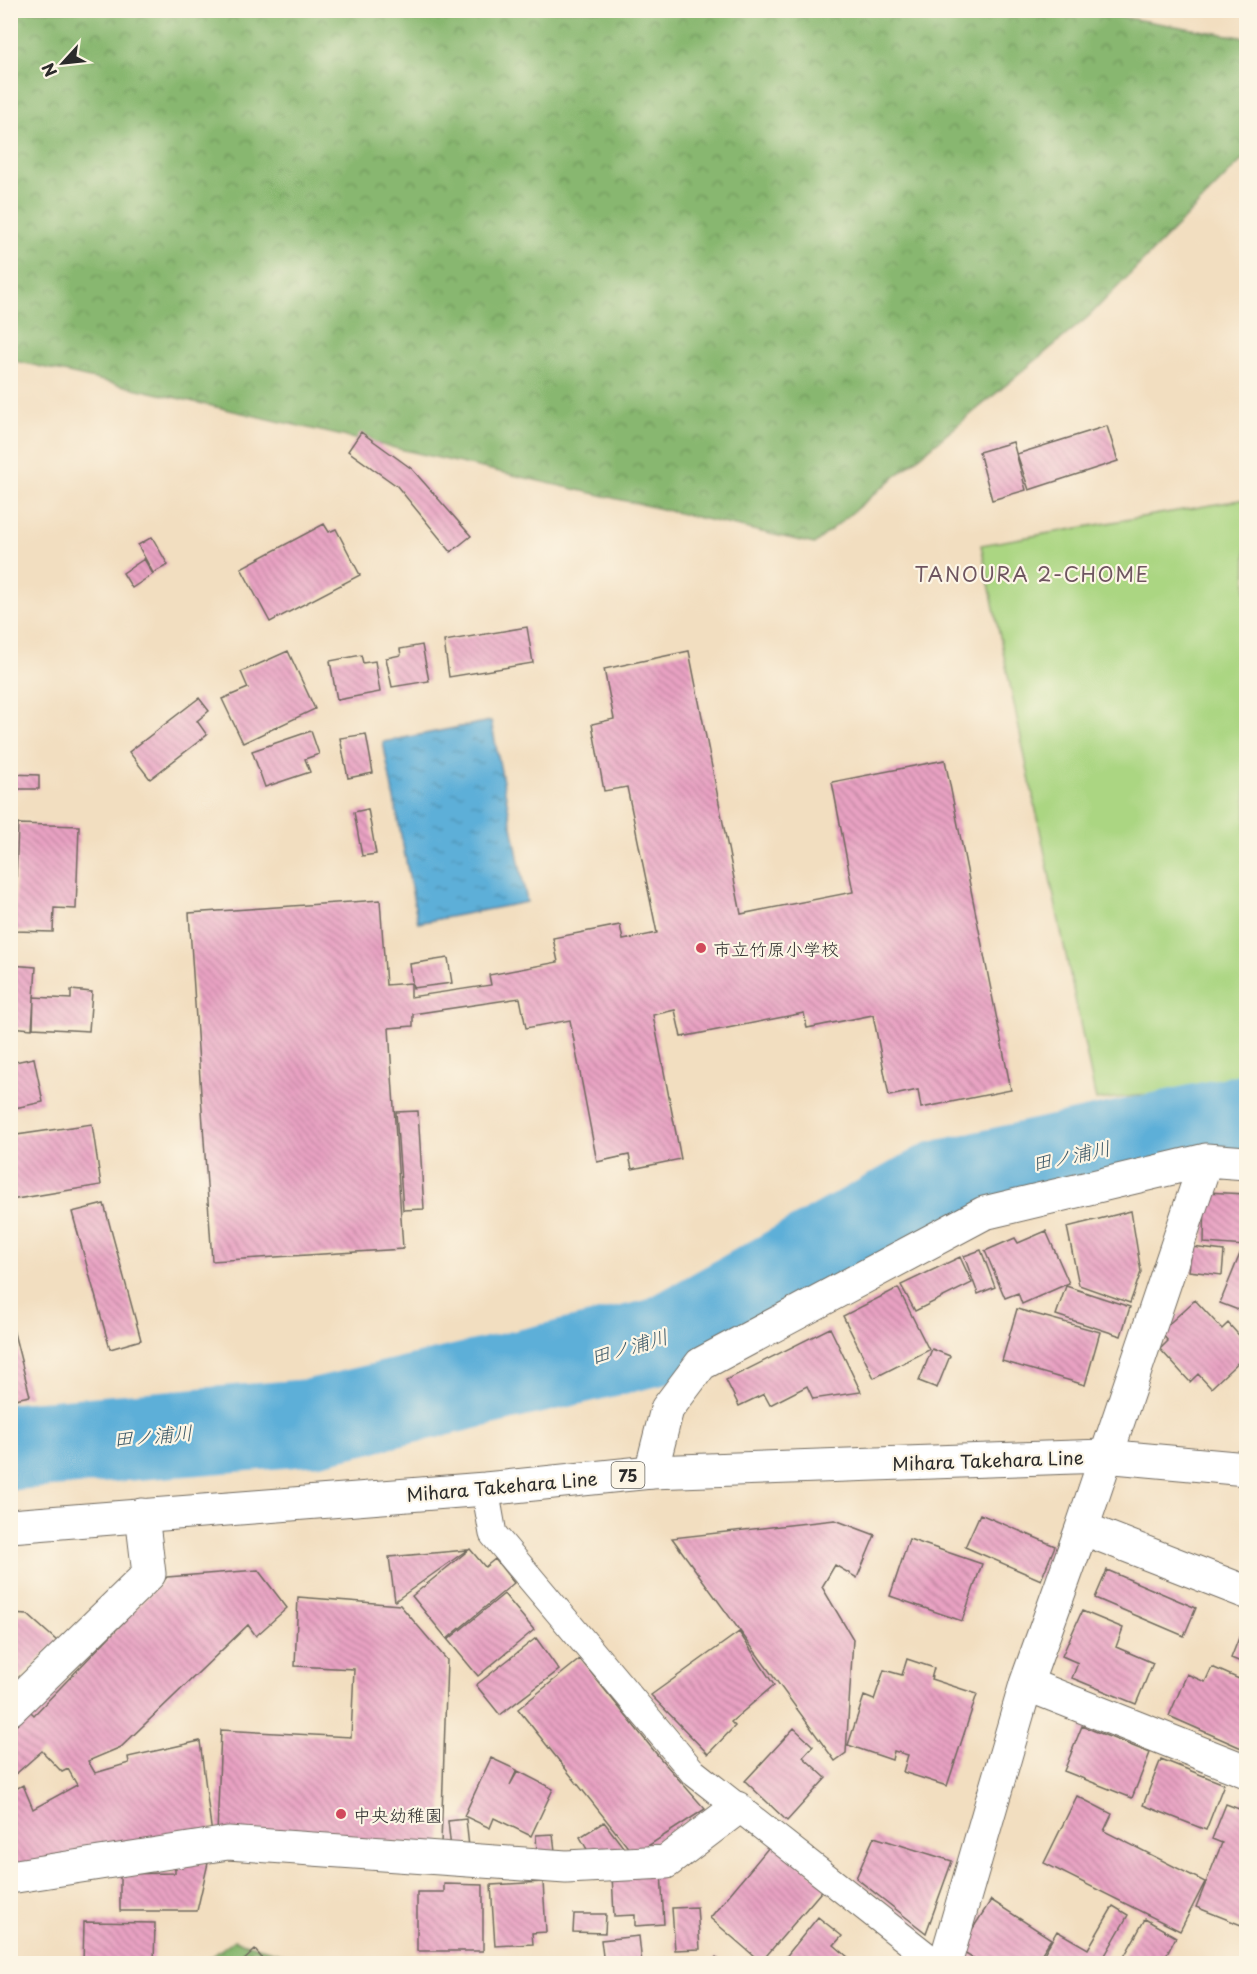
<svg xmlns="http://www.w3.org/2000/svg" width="1257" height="1974" viewBox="0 0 1257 1974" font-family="'Playpen Sans','Klee One',sans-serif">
	<defs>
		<pattern id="forest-crowns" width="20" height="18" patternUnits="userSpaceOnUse" patternTransform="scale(1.5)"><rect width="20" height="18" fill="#88b770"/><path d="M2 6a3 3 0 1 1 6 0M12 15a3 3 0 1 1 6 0" fill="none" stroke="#6f955c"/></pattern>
		<pattern id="water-ripples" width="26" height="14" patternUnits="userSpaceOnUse" patternTransform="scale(1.5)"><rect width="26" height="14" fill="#5dafd8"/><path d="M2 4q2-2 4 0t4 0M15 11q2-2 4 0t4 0" fill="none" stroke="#4d8faf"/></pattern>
		<pattern id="building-back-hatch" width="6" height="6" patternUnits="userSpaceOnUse" patternTransform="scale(1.5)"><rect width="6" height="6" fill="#e9a2c3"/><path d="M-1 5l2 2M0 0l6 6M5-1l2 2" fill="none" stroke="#bd849f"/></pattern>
	</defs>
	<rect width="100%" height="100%" fill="#fcf5e5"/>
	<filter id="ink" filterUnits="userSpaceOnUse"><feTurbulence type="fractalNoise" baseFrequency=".0167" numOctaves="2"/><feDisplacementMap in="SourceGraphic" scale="12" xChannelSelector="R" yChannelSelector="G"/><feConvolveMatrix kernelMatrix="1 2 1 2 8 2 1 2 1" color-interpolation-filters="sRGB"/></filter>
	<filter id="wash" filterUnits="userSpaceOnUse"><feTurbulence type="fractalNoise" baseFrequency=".008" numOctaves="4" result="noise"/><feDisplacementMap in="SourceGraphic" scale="24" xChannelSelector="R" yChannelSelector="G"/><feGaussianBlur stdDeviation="1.35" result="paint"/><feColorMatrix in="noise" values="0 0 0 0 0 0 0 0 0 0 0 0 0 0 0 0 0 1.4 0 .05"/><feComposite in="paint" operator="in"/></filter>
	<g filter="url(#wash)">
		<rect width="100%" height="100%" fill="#f2dec0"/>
		<path fill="#abd682" stroke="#6b8056" stroke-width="1.5" d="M 1246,499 L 1246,1085 L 1096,1100 L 981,545 Z"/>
		<path fill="url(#forest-crowns)" stroke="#5a714e" stroke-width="1.5" d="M 1080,10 L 1246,38 L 1246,156 L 1088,317 L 814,544 L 11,360 L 11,11 Z
			M 234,1940 L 313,1963 L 202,1964 Z"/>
		<path fill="url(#water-ripples)" stroke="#446d82" stroke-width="1.5" d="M 491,721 L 527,902 L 418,923 L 383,742 Z"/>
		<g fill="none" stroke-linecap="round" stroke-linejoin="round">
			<path stroke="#5dafd8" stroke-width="87" d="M 10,1447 L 314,1422 L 661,1341 L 940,1184 L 1246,1117"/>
		</g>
		<g id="blocks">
			<path fill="url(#building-back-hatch)" d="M 1107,426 L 1118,461 L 1029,490 L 1017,454 Z
				M 361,432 L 412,469 L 471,536 L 451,552 L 397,486 L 348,451 Z
				M 1013,442 L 1026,490 L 992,500 L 979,452 Z
				M 324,524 L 329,532 L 336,529 L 360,575 L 270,622 L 241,568 Z
				M 152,537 L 168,565 L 153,573 L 138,545 Z
				M 144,559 L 153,574 L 132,588 L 123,573 Z
				M 527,627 L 533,663 L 449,677 L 444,641 Z
				M 422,645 L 429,681 L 392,687 L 386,658 L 401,655 L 400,649 Z
				M 288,651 L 315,709 L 243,743 L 222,699 L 248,688 L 241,672 Z
				M 689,651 L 741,914 L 853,892 L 832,782 L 945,760 L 1011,1090 L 921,1108 L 918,1090 L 889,1096 L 873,1015 L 807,1028 L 804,1013 L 681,1037 L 675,1010 L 653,1015 L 681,1159 L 632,1169 L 629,1155 L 597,1162 L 570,1020 L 526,1028 L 520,998 L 413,1014 L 413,1026 L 389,1028 L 403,1249 L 212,1261 L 189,913 L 380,900 L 386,985 L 411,983 L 411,997 L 491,985 L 489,975 L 558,962 L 553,938 L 620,925 L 623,940 L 657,933 L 627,787 L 604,791 L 592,724 L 614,719 L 604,669 Z
				M 361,655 L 363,663 L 375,661 L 380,692 L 337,700 L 330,661 Z
				M 199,698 L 209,711 L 197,721 L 207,735 L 150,779 L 129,752 Z
				M 311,731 L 319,754 L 305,759 L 310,772 L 265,787 L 252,751 Z
				M 366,734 L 373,773 L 348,778 L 340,738 Z
				M 10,774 L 39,775 L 39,789 L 10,789 Z
				M 368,809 L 376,854 L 362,856 L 354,812 Z
				M 18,824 L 79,826 L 76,909 L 54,908 L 53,932 L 14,931 Z
				M 448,958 L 452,983 L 413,988 L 410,964 Z
				M 10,965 L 36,967 L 32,1029 L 10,1027 Z
				M 71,990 L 92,992 L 89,1031 L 33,1028 L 34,997 L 71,999 Z
				M 34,1058 L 43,1102 L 10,1109 L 10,1063 Z
				M 418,1111 L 424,1209 L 403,1210 L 396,1112 Z
				M 92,1124 L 101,1185 L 10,1200 L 10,1136 Z
				M 1205,1192 L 1246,1194 L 1246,1246 L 1204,1243 Z
				M 104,1204 L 141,1340 L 110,1349 L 72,1212 Z
				M 1131,1211 L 1141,1272 L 1130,1303 L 1079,1285 L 1067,1227 Z
				M 1046,1231 L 1069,1283 L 1022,1304 L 1018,1293 L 1005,1298 L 985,1251 L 1015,1238 L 1018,1243 Z
				M 1192,1247 L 1224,1251 L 1222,1275 L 1189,1271 Z
				M 1242,1249 L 1246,1250 L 1246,1313 L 1220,1303 Z
				M 981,1250 L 995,1287 L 978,1294 L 964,1256 Z
				M 960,1257 L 972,1283 L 915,1311 L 901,1285 Z
				M 1066,1286 L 1130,1307 L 1121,1336 L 1056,1315 Z
				M 898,1288 L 929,1350 L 874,1378 L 843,1316 Z
				M 1195,1300 L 1222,1329 L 1228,1323 L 1246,1343 L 1246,1355 L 1211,1388 L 1198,1374 L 1190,1382 L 1160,1349 L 1168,1341 L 1160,1332 Z
				M 1017,1309 L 1100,1332 L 1085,1385 L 1002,1361 Z
				M 10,1317 L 30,1396 L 10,1400 Z
				M 830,1328 L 861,1392 L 813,1399 L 807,1386 L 770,1405 L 764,1394 L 739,1406 L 726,1380 Z
				M 932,1349 L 950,1356 L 937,1388 L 919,1381 Z
				M 980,1514 L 1055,1546 L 1041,1580 L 965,1547 Z
				M 835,1520 L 875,1535 L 857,1578 L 835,1565 L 822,1587 L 853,1639 L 846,1753 L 835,1761 L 672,1538 Z
				M 909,1539 L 982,1564 L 962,1621 L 890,1596 Z
				M 470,1549 L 485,1567 L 495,1559 L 514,1583 L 447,1639 L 412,1596 Z
				M 467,1550 L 395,1601 L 389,1557 Z
				M 258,1570 L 287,1608 L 256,1636 L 248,1625 L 121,1747 L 88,1761 L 95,1773 L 129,1763 L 128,1757 L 200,1741 L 212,1835 L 10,1871 L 10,1789 L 12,1791 L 23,1785 L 33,1809 L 77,1785 L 68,1769 L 62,1772 L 42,1751 L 10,1779 L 10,1732 L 30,1711 L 34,1715 L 167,1577 Z
				M 1107,1570 L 1196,1608 L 1184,1636 L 1095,1598 Z
				M 504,1594 L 534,1630 L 478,1676 L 448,1640 Z
				M 298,1597 L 400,1605 L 447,1660 L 441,1845 L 217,1834 L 221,1730 L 351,1737 L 354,1669 L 295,1666 Z
				M 1082,1611 L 1123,1628 L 1116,1647 L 1153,1663 L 1136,1704 L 1072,1678 L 1078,1663 L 1062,1656 Z
				M 10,1614 L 28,1615 L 57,1641 L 10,1687 Z
				M 1246,1620 L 1246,1664 L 1231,1658 Z
				M 739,1632 L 774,1685 L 731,1722 L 735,1726 L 708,1754 L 651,1695 Z
				M 536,1638 L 559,1670 L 500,1715 L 476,1685 Z
				M 580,1659 L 659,1757 L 705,1809 L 634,1855 L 518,1709 Z
				M 907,1659 L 934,1668 L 931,1679 L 977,1694 L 947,1786 L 903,1772 L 908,1755 L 894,1751 L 892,1760 L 848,1745 L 864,1696 L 874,1700 L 884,1670 L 902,1675 Z
				M 1212,1667 L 1246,1682 L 1246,1750 L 1169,1716 L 1187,1674 L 1205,1682 Z
				M 1082,1726 L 1150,1753 L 1132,1798 L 1064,1771 Z
				M 794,1728 L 813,1746 L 803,1757 L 826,1778 L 787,1821 L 745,1781 Z
				M 491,1758 L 517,1770 L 510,1785 L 518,1771 L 553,1789 L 531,1836 L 494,1818 L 490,1828 L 464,1816 Z
				M 1161,1759 L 1224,1784 L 1206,1830 L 1143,1805 Z
				M 1077,1796 L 1112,1814 L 1104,1831 L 1205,1882 L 1180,1931 L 1044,1863 Z
				M 1243,1796 L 1246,1798 L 1246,1927 L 1196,1907 L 1222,1843 L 1212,1839 L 1226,1804 L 1239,1809 Z
				M 466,1819 L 469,1847 L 451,1849 L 448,1821 Z
				M 604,1822 L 630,1856 L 592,1858 L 580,1837 Z
				M 553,1834 L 555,1851 L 537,1852 L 536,1835 Z
				M 874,1837 L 952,1861 L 926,1933 L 856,1878 Z
				M 774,1841 L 826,1886 L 761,1962 L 710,1918 Z
				M 175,1862 L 208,1863 L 197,1911 L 120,1911 L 120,1874 L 175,1873 Z
				M 661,1871 L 664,1924 L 635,1926 L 635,1915 L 614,1916 L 612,1874 Z
				M 543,1882 L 546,1932 L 532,1933 L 533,1944 L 495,1946 L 491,1885 Z
				M 444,1884 L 483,1885 L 483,1951 L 417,1951 L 417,1892 L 444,1892 Z
				M 991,1900 L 1051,1939 L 1035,1964 L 982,1964 L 959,1950 Z
				M 1113,1906 L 1128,1915 L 1100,1964 L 1038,1964 L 1057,1931 L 1088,1949 Z
				M 697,1907 L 700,1949 L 675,1950 L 672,1908 Z
				M 574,1914 L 606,1914 L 605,1933 L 573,1932 Z
				M 818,1917 L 842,1936 L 834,1945 L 856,1964 L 780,1964 Z
				M 1145,1919 L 1176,1937 L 1162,1964 L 1120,1964 Z
				M 84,1922 L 155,1923 L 154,1964 L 83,1964 Z
				M 639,1936 L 642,1964 L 604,1964 L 601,1940 Z
				M 255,1950 L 267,1964 L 240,1964 Z
				M 716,1957 L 723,1964 L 710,1964 Z"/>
		</g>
	</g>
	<g filter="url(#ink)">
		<use href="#blocks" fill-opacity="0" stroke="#716a5f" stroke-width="1.5"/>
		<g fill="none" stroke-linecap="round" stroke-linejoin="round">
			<defs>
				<path id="service" d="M 485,1489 L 493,1534 L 693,1772 L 937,1964"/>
				<path id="minor" d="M 1206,1160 L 1082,1528 L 1246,1592
					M 651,1472 L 667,1409 L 701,1364 L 984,1213 L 1206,1160 L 1246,1163
					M 1026,1684 L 1082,1528
					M 10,1709 L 149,1574 L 142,1515
					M 10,1877 L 228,1843 L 566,1867 L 666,1862 L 737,1808
					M 945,1964 L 1026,1684 L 1246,1771"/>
				<path id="primary" d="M 10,1526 L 485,1489 L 651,1472 L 1104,1456 L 1246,1469"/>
			</defs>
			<use href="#service" stroke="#716a5f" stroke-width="29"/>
			<use href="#minor" stroke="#716a5f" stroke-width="35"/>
			<use href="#primary" stroke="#716a5f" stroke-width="35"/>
			<use href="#service" stroke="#fff" stroke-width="27"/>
			<use href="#minor" stroke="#fff" stroke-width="33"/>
			<use href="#primary" stroke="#fff" stroke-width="33"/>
		</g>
	</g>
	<g fill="#d1495b" stroke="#fcf5e5" stroke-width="2">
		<circle cx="701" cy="948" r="6"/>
		<circle cx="341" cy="1814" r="6"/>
	</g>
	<g text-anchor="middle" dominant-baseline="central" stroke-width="4.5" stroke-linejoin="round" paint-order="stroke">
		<rect fill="#fcf5e5" stroke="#6a6863" stroke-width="1.5" x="611.5" y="1462" width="33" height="26" rx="4.5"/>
		<g font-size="16" font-weight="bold" fill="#2b2b2b">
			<text x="628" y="1475">75</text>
		</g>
		<g font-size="18" fill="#2b2b2b" stroke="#fcf5e5" text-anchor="start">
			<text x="713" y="948">市立竹原小学校</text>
			<text x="353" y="1814">中央幼稚園</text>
		</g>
		<g font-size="18" fill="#2b2b2b" stroke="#fcf5e5">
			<text transform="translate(988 1460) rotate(-2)">Mihara Takehara Line</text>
			<text transform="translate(502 1486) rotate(-5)">Mihara Takehara Line</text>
		</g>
		<g font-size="20" letter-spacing="1.5" fill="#6e5560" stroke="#fcf5e5">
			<text x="1032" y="574">TANOURA 2-CHOME</text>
		</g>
		<g font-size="20" font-style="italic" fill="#3c5968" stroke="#fcf5e5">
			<text transform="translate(1071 1155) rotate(-12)">田ノ浦川</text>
			<text transform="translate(629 1346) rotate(-16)">田ノ浦川</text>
			<text transform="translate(153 1435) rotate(-5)">田ノ浦川</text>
		</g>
	</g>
	<rect width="1257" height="1974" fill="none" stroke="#fcf5e5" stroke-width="36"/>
	<g transform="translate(63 63) rotate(243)" stroke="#fcf5e5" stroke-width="4.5" paint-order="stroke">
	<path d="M0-4.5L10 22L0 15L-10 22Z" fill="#2b2b2b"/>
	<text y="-9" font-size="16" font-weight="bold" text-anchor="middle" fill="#2b2b2b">N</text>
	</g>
</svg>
